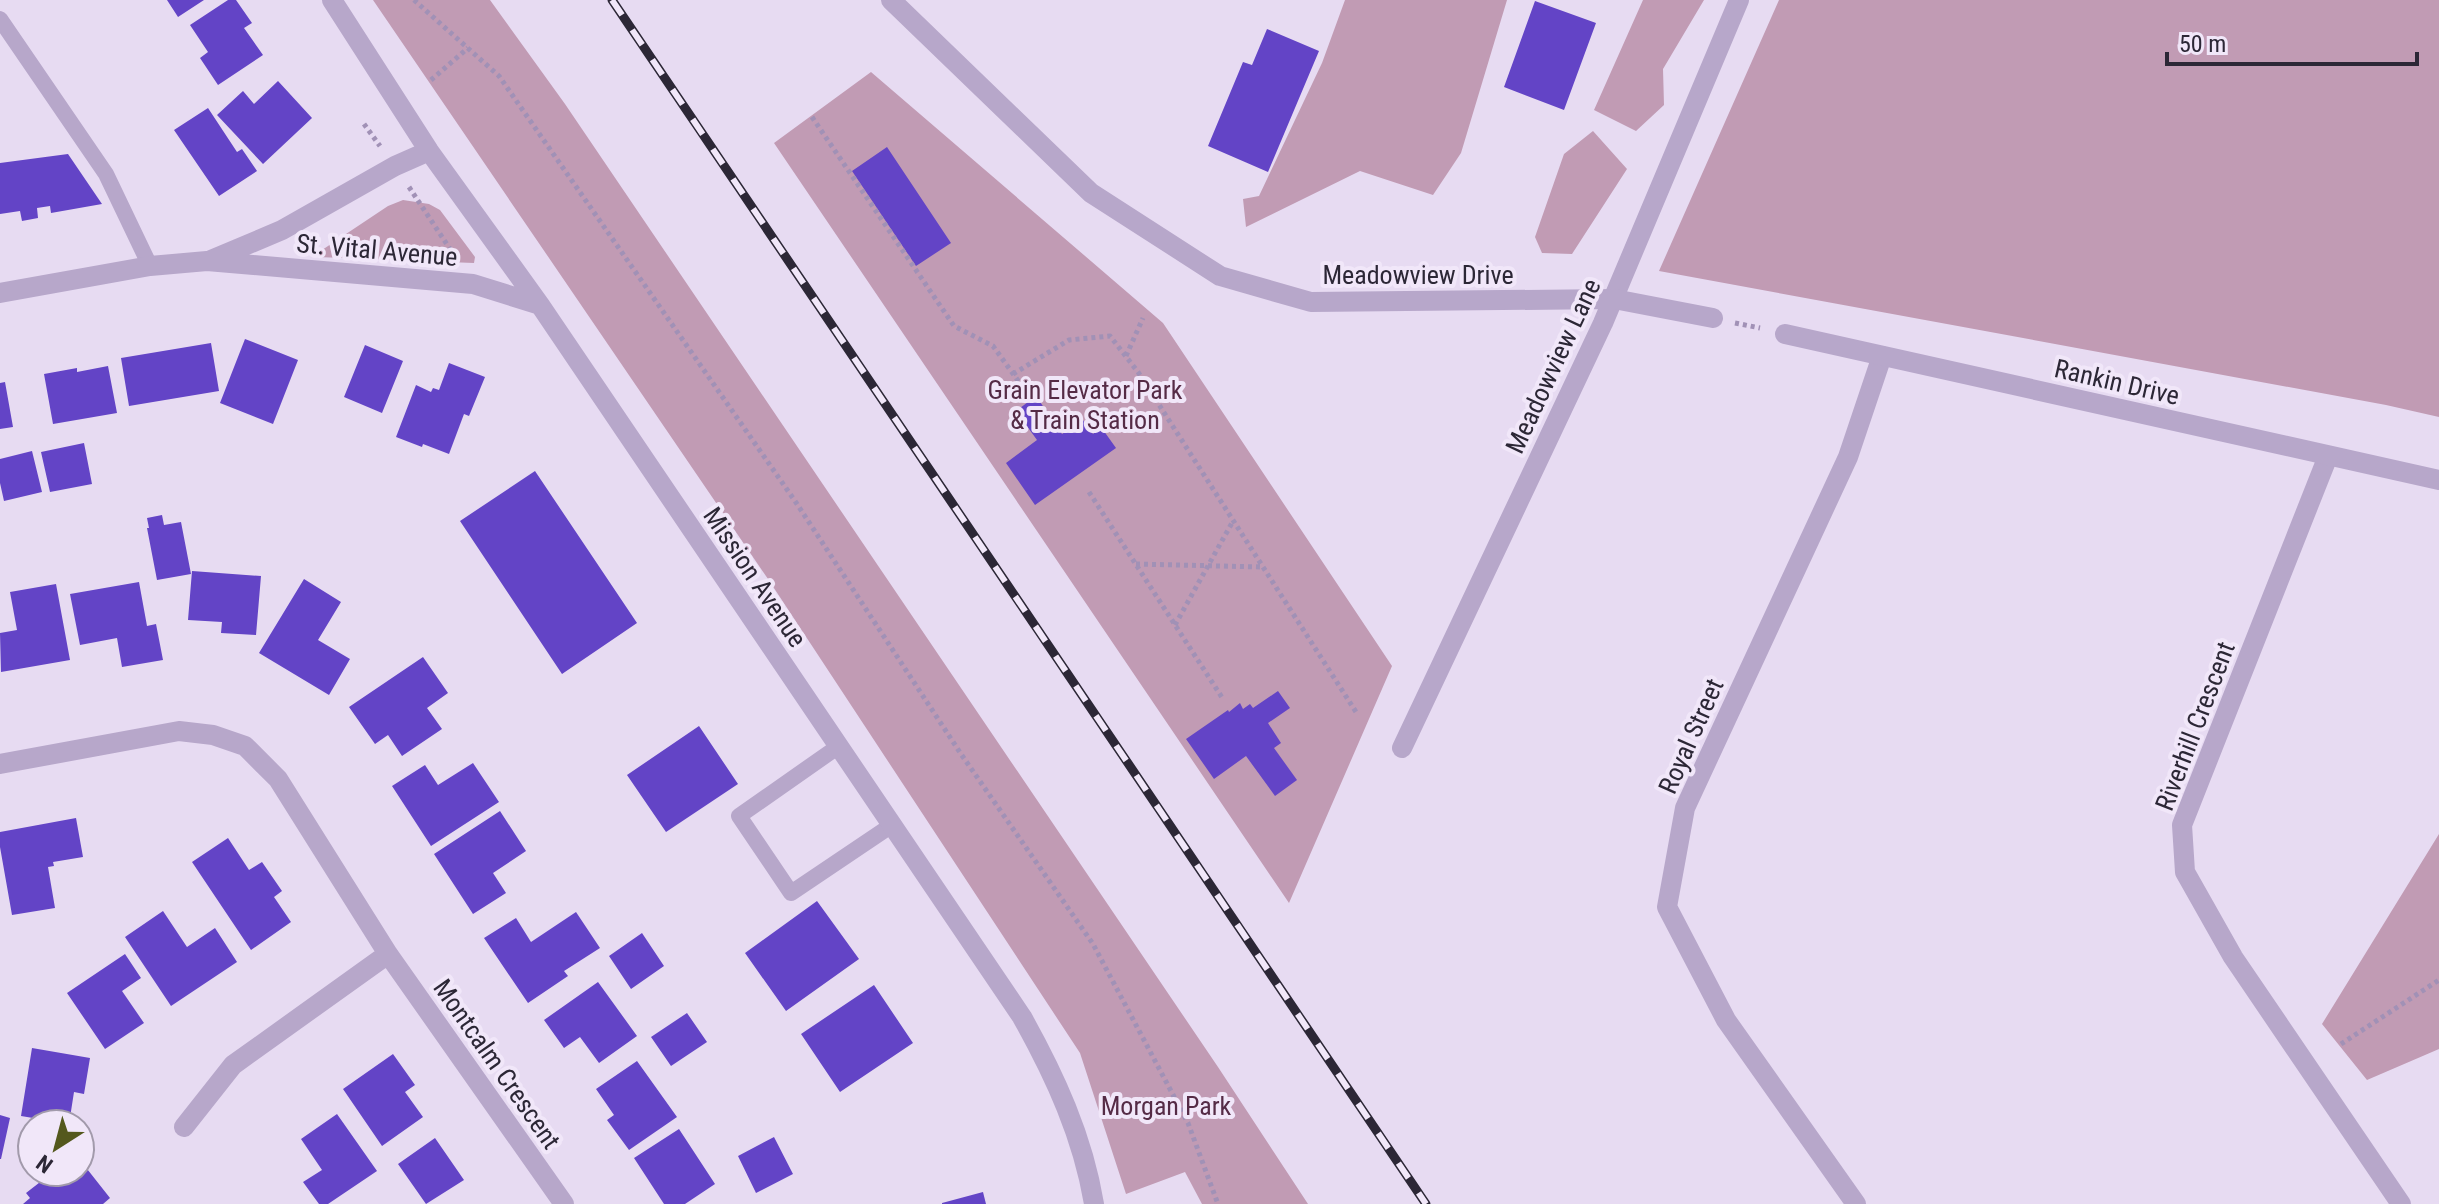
<svg xmlns="http://www.w3.org/2000/svg" width="2439" height="1204" viewBox="0 0 2439 1204" font-family="'Roboto Condensed',sans-serif">
	<rect width="100%" height="100%" fill="#e7dbf2"/>
	<path fill="#c19bb4" d="M 373,0 L 490,0 L 565,104 L 1218,1067 L 1308,1204 L 1202,1204 L 1185,1172 L 1126,1194 L 1080,1053 L 768,579 Z
		M 1345,0 L 1507,0 L 1461,153 L 1433,195 L 1360,171 L 1246,227 L 1243,199 L 1259,196 L 1322,63 Z
		M 1643,0 L 1704,0 L 1663,69 L 1664,105 L 1636,131 L 1594,110 Z
		M 1779,0 L 2439,0 L 2439,417 L 2386,405 L 1659,271 Z
		M 871,72 L 1163,323 L 1392,666 L 1289,903 L 774,143 Z
		M 1593,131 L 1627,169 L 1572,254 L 1542,253 L 1535,237 L 1564,154 Z
		M 403,200 L 429,204 L 440,210 L 475,257 L 474,263 L 317,257 L 316,254 L 388,206 Z
		M 2439,834 L 2439,1049 L 2367,1080 L 2322,1024 Z"/>
	<path fill="#6344c6" d="M 167,0 L 204,0 L 178,17 Z
		M 228,0 L 236,0 L 252,23 L 244,28 L 263,55 L 218,85 L 200,58 L 208,52 L 190,25 Z
		M 1535,1 L 1596,23 L 1564,110 L 1504,87 Z
		M 1267,29 L 1319,51 L 1268,172 L 1208,146 L 1243,62 L 1252,65 Z
		M 278,81 L 312,118 L 263,164 L 217,115 L 243,91 L 254,104 Z
		M 208,108 L 237,152 L 242,149 L 257,171 L 219,196 L 174,130 Z
		M 887,147 L 951,243 L 916,266 L 852,171 Z
		M 68,154 L 102,204 L 51,213 L 50,206 L 37,208 L 38,218 L 22,221 L 20,211 L 0,214 L 0,163 Z
		M 245,339 L 298,360 L 273,424 L 220,403 Z
		M 211,343 L 219,391 L 129,406 L 121,358 Z
		M 365,345 L 403,361 L 382,413 L 344,397 Z
		M 449,363 L 485,377 L 469,416 L 464,414 L 449,454 L 423,444 L 422,447 L 396,437 L 416,385 L 431,392 L 433,388 L 439,390 Z
		M 108,366 L 117,413 L 53,424 L 44,374 L 77,368 L 77,372 Z
		M 5,382 L 13,427 L 0,429 L 0,383 Z
		M 1036,396 L 1062,434 L 1083,420 L 1093,434 L 1101,427 L 1116,448 L 1035,505 L 1006,463 L 1037,440 L 1016,411 Z
		M 84,443 L 92,484 L 50,492 L 41,452 Z
		M 32,451 L 42,492 L 4,501 L 0,483 L 0,459 Z
		M 535,471 L 637,623 L 562,674 L 460,521 Z
		M 162,515 L 164,525 L 181,522 L 191,574 L 157,580 L 147,528 L 149,528 L 147,518 Z
		M 192,571 L 261,576 L 256,635 L 221,633 L 222,622 L 188,620 Z
		M 304,579 L 341,602 L 318,640 L 350,659 L 329,695 L 259,653 Z
		M 139,582 L 147,626 L 156,624 L 163,660 L 122,667 L 117,638 L 80,645 L 70,594 Z
		M 56,584 L 70,660 L 1,672 L 0,633 L 17,630 L 10,592 Z
		M 423,657 L 448,693 L 427,708 L 442,729 L 402,756 L 388,735 L 375,744 L 349,707 Z
		M 1278,691 L 1290,708 L 1268,723 L 1281,743 L 1274,748 L 1297,780 L 1275,796 L 1246,756 L 1214,779 L 1186,739 L 1228,710 L 1229,712 L 1240,703 L 1243,709 L 1250,704 L 1253,708 Z
		M 699,726 L 738,784 L 666,832 L 627,775 Z
		M 473,763 L 499,802 L 431,846 L 392,786 L 425,765 L 438,785 Z
		M 500,811 L 526,851 L 493,873 L 506,893 L 473,914 L 434,854 Z
		M 76,818 L 83,857 L 53,862 L 54,866 L 48,867 L 55,908 L 12,915 L 0,847 L 0,832 Z
		M 228,838 L 249,870 L 262,862 L 282,891 L 274,897 L 291,922 L 251,950 L 192,862 Z
		M 817,901 L 859,959 L 786,1011 L 745,953 Z
		M 163,911 L 187,947 L 215,928 L 237,962 L 171,1006 L 125,937 Z
		M 576,912 L 600,948 L 564,971 L 568,976 L 528,1003 L 484,938 L 516,918 L 531,942 Z
		M 642,933 L 664,966 L 631,989 L 609,956 Z
		M 125,954 L 141,978 L 122,991 L 144,1023 L 105,1049 L 67,993 Z
		M 598,982 L 637,1036 L 599,1063 L 580,1037 L 564,1048 L 544,1020 Z
		M 874,985 L 913,1043 L 840,1092 L 801,1034 Z
		M 687,1013 L 707,1042 L 671,1066 L 651,1037 Z
		M 32,1048 L 90,1058 L 84,1094 L 74,1092 L 69,1124 L 21,1116 Z
		M 393,1054 L 415,1085 L 405,1092 L 423,1117 L 382,1146 L 343,1089 Z
		M 637,1061 L 677,1117 L 629,1150 L 607,1120 L 614,1115 L 596,1089 Z
		M 337,1114 L 377,1171 L 328,1204 L 319,1204 L 303,1182 L 322,1170 L 301,1139 Z
		M 0,1115 L 10,1118 L 1,1159 L 0,1159 Z
		M 679,1129 L 715,1184 L 685,1204 L 664,1204 L 634,1158 Z
		M 774,1137 L 793,1174 L 756,1193 L 738,1156 Z
		M 435,1138 L 464,1180 L 426,1204 L 398,1164 Z
		M 80,1160 L 110,1198 L 103,1204 L 23,1204 L 30,1198 L 26,1193 L 53,1172 L 80,1172 Z
		M 983,1192 L 986,1204 L 942,1204 L 942,1203 Z"/>
	<g fill="none" stroke-linecap="round" stroke-linejoin="round">
		<path stroke="#a191b6" stroke-width="5" stroke-dasharray="4 4" stroke-linecap="butt" d="M 414,0 L 499,76 L 795,501 L 961,754 L 1093,944 L 1188,1123 L 1218,1204
			M 431,80 L 468,48
			M 812,117 L 954,326 L 993,346 L 1029,396
			M 364,124 L 380,146
			M 409,187 L 454,255
			M 1735,323 L 1760,328
			M 1126,356 L 1143,318
			M 1013,374 L 1069,340 L 1110,336 L 1138,372 L 1356,712
			M 1089,492 L 1223,699
			M 1136,564 L 1262,567
			M 1175,625 L 1233,521
			M 2341,1044 L 2439,980"/>
		<path stroke="#b7a7ca" stroke-width="16" d="M 0,19 L 106,174 L 150,266
			M 839,746 L 739,816 L 791,893 L 892,825"/>
		<path stroke="#b7a7ca" stroke-width="20" d="M 2328,456 L 2182,825 L 2185,872 L 2233,957 L 2401,1204
			M 1402,748 L 1603,323 L 1739,0
			M 0,764 L 179,731 L 213,735 L 245,746 L 278,779 L 388,954 L 564,1204
			M 184,1127 L 233,1065 L 388,954
			M 1856,1204 L 1726,1020 L 1667,907 L 1685,808 L 1848,457 L 1882,356"/>
		<path stroke="#b7a7ca" stroke-width="20" d="M 332,0 L 429,151 L 540,305 L 1022,1017 C 1055,1076 1083,1137 1094,1204
			M 891,0 L 1091,193 L 1220,276 L 1311,302 L 1614,299 L 1713,318
			M 211,260 L 282,230 L 395,166 L 429,151
			M 0,293 L 150,266 L 207,261 L 473,284 L 540,305
			M 1785,334 L 2439,480"/>
		<defs>
			<path id="rail" d="M 612,0 L 1426,1204"/>
		</defs>
		<use href="#rail" stroke="#2c2736" stroke-width="9"/>
		<use href="#rail" stroke="#f1e7f9" stroke-width="6" stroke-dasharray="18" stroke-linecap="butt"/>
	</g>
	<g text-anchor="middle" dominant-baseline="central" stroke-width="8" stroke-linejoin="round" paint-order="stroke">
		<g font-size="26" fill="#2c2736" stroke="#f1e7f9">
			<text transform="translate(377 250) rotate(5)">St. Vital Avenue</text>
			<text x="1418" y="275">Meadowview Drive</text>
			<text transform="translate(1553 366) rotate(-65)">Meadowview Lane</text>
			<text transform="translate(2117 382) rotate(13)">Rankin Drive</text>
			<text transform="translate(755 577) rotate(56)">Mission Avenue</text>
			<text transform="translate(2195 726) rotate(-69)">Riverhill Crescent</text>
			<text transform="translate(1691 736) rotate(-66)">Royal Street</text>
			<text transform="translate(497 1064) rotate(55)">Montcalm Crescent</text>
		</g>
		<g font-size="26" fill="#552b46" stroke="#f1e7f9">
			<text x="1085" y="390">Grain Elevator Park<tspan x="1085" dy="30">&amp; Train Station</tspan></text>
			<text x="1166" y="1106">Morgan Park</text>
		</g>
	</g>
	<g transform="translate(56 1148) rotate(216)"><circle r="38" fill="#f1e7f9" stroke="#a29aab" stroke-width="2"/>
	<path d="M0-6L14 30L0 20L-14 30Z" fill="#54581d"/>
	<text y="-12" font-size="22" font-weight="bold" text-anchor="middle" fill="#2c2736">N</text>
	</g>
	<path d="M2167 52v12h250v-12" fill="none" stroke="#2c2736" stroke-width="4"/>
	<text x="2179" y="52" font-size="24" fill="#2c2736" stroke="#f1e7f9" stroke-width="6" paint-order="stroke">50 m</text>
</svg>
